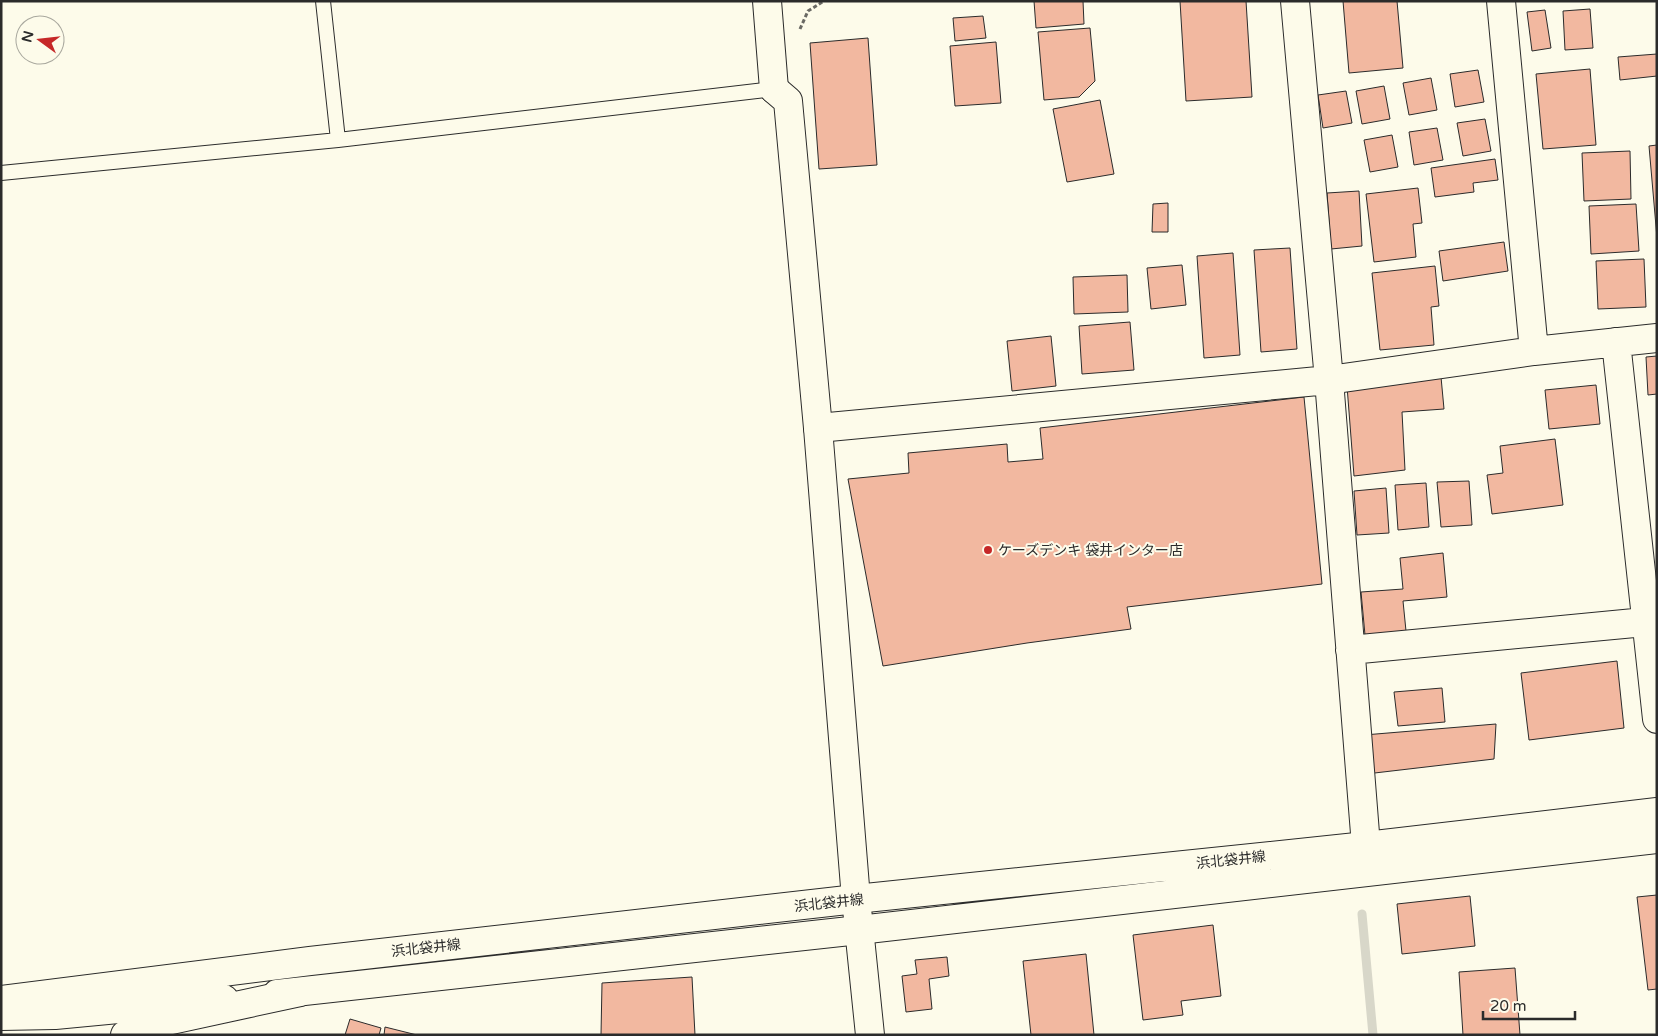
<svg xmlns="http://www.w3.org/2000/svg" width="1658" height="1036" viewBox="0 0 1658 1036" font-family="'Varela Round','Noto Sans JP',sans-serif">
	<rect width="100%" height="100%" fill="#fdfbea"/>
	<g fill="none" stroke-linecap="round" stroke-linejoin="round">
		<path stroke="#d8d7c9" stroke-width="9" d="M 1362,914 L 1373,1035"/>
	</g>
	<path fill="#f2b8a0" stroke="#2b2b2b" d="M 1034,1 L 1083,1 L 1084,24 L 1036,28 Z
		M 1180,1 L 1246,1 L 1252,97 L 1186,101 Z
		M 1343,1 L 1397,1 L 1403,68 L 1349,73 Z
		M 1590,9 L 1593,48 L 1565,50 L 1563,11 Z
		M 1545,10 L 1551,48 L 1532,51 L 1527,12 Z
		M 983,16 L 986,38 L 955,41 L 953,18 Z
		M 1090,28 L 1095,81 L 1079,97 L 1044,100 L 1038,32 Z
		M 868,38 L 877,165 L 819,169 L 810,43 Z
		M 996,42 L 1001,103 L 955,106 L 950,46 Z
		M 1657,54 L 1657,76 L 1620,80 L 1618,57 Z
		M 1590,69 L 1596,145 L 1543,149 L 1536,74 Z
		M 1478,70 L 1484,102 L 1455,107 L 1450,74 Z
		M 1431,78 L 1437,110 L 1409,115 L 1403,83 Z
		M 1384,86 L 1390,119 L 1362,124 L 1356,91 Z
		M 1346,91 L 1352,123 L 1323,128 L 1318,95 Z
		M 1100,100 L 1114,174 L 1067,182 L 1053,109 Z
		M 1485,119 L 1491,151 L 1463,156 L 1457,123 Z
		M 1437,128 L 1443,160 L 1414,165 L 1409,132 Z
		M 1392,135 L 1398,167 L 1370,172 L 1364,140 Z
		M 1657,145 L 1657,238 L 1649,146 Z
		M 1630,151 L 1631,199 L 1584,201 L 1582,153 Z
		M 1495,159 L 1498,180 L 1473,183 L 1474,192 L 1435,197 L 1431,168 Z
		M 1418,188 L 1422,223 L 1413,224 L 1416,257 L 1374,262 L 1366,194 Z
		M 1359,191 L 1362,246 L 1331,249 L 1327,193 Z
		M 1168,203 L 1168,232 L 1152,232 L 1153,204 Z
		M 1636,204 L 1639,251 L 1591,254 L 1589,206 Z
		M 1504,242 L 1508,271 L 1443,281 L 1439,251 Z
		M 1290,248 L 1297,349 L 1261,352 L 1254,250 Z
		M 1233,253 L 1240,355 L 1204,358 L 1197,256 Z
		M 1644,259 L 1646,307 L 1598,309 L 1596,261 Z
		M 1182,265 L 1186,305 L 1151,309 L 1147,268 Z
		M 1435,266 L 1439,306 L 1431,307 L 1434,345 L 1380,350 L 1372,273 Z
		M 1127,275 L 1128,312 L 1074,314 L 1073,277 Z
		M 1130,322 L 1134,370 L 1082,374 L 1079,326 Z
		M 1051,336 L 1056,386 L 1012,391 L 1007,341 Z
		M 1657,356 L 1657,394 L 1648,395 L 1646,357 Z
		M 1441,377 L 1444,409 L 1402,412 L 1405,470 L 1354,476 L 1347,386 Z
		M 1596,385 L 1600,424 L 1549,429 L 1545,390 Z
		M 1304,397 L 1322,584 L 1127,607 L 1131,629 L 1027,643 L 883,666 L 848,479 L 909,473 L 908,453 L 1007,444 L 1008,462 L 1043,459 L 1040,428 Z
		M 1555,439 L 1563,505 L 1492,514 L 1487,475 L 1503,473 L 1500,446 Z
		M 1469,481 L 1472,525 L 1441,527 L 1437,482 Z
		M 1426,483 L 1429,527 L 1398,530 L 1395,485 Z
		M 1386,488 L 1389,533 L 1357,535 L 1354,491 Z
		M 1443,553 L 1447,597 L 1403,601 L 1406,631 L 1365,635 L 1361,592 L 1403,589 L 1400,558 Z
		M 1617,661 L 1624,728 L 1529,740 L 1521,673 Z
		M 1442,688 L 1445,722 L 1398,726 L 1394,692 Z
		M 1496,724 L 1494,759 L 1366,774 L 1364,735 Z
		M 1657,895 L 1657,989 L 1648,990 L 1637,897 Z
		M 1470,896 L 1475,946 L 1402,954 L 1397,904 Z
		M 1213,925 L 1221,996 L 1181,1001 L 1183,1015 L 1143,1020 L 1133,935 Z
		M 1086,954 L 1094,1035 L 1031,1035 L 1023,961 Z
		M 947,957 L 949,976 L 929,979 L 932,1009 L 906,1012 L 902,976 L 917,974 L 915,960 Z
		M 1515,968 L 1520,1035 L 1463,1035 L 1459,972 Z
		M 692,977 L 695,1035 L 601,1035 L 602,983 Z
		M 350,1019 L 381,1028 L 379,1035 L 345,1035 Z
		M 385,1027 L 417,1035 L 384,1035 Z"/>
	<g fill="none" stroke-linecap="round" stroke-linejoin="round">
		<defs>
			<path id="service" d="M 323,1 L 338,140
				M 1,173 L 338,140 L 774,89"/>
			<path id="minor" d="M 767,1 L 774,89
				M 1295,1 L 1329,380 L 1366,846
				M 1501,1 L 1534,351
				M 1616,342 L 1657,719
				M 818,428 L 1329,380 L 1534,351 L 1657,338
				M 1350,650 L 1645,622
				M 856,899 L 870,1035"/>
			<path id="tertiary" d="M 774,89 L 788,101 L 818,428 L 856,899"/>
			<path id="primary" d="M 277,994 L 859,930 L 1657,839
				M 1,1000 L 310,961 L 856,899 L 1366,846 L 1657,812
				M 1,1016 L 55,1015 L 224,999"/>
			<path id="motorway" d="M 125,1035 L 162,1022 L 300,992"/>
		</defs>
		<use href="#service" stroke="#2b2b2b" stroke-width="16"/>
		<use href="#minor" stroke="#2b2b2b" stroke-width="30"/>
		<use href="#tertiary" stroke="#2b2b2b" stroke-width="30"/>
		<use href="#primary" stroke="#2b2b2b" stroke-width="30"/>
		<use href="#motorway" stroke="#2b2b2b" stroke-width="30"/>
		<path stroke="#6a6964" stroke-width="3" stroke-dasharray="4 2.5" stroke-linecap="butt" d="M 800,29 L 808,11 L 824,1"/>
		<use href="#service" stroke="#fdfbea" stroke-width="14"/>
		<use href="#minor" stroke="#fdfbea" stroke-width="28"/>
		<use href="#tertiary" stroke="#fdfbea" stroke-width="28"/>
		<use href="#primary" stroke="#fdfbea" stroke-width="28"/>
		<use href="#motorway" stroke="#fdfbea" stroke-width="28"/>
	</g>
	<circle fill="#c62828" stroke="#fdfbea" stroke-width="2" cx="988" cy="550" r="5"/>
	<g text-anchor="middle" dominant-baseline="central" stroke-width="4" stroke-linejoin="round" paint-order="stroke">
		<g font-size="14" fill="#2b2b2b" stroke="#fdfbea" text-anchor="start">
			<text x="998" y="550">ケーズデンキ 袋井インター店</text>
		</g>
		<g font-size="14" fill="#2b2b2b" stroke="#fdfbea">
			<text transform="translate(1231 860) rotate(-6)">浜北袋井線</text>
			<text transform="translate(829 903) rotate(-6)">浜北袋井線</text>
			<text transform="translate(426 948) rotate(-6)">浜北袋井線</text>
		</g>
	</g>
	<rect width="1658" height="1036" fill="none" stroke="#2b2b2b" stroke-width="5"/>
	<g transform="translate(40 40) rotate(285)"><circle r="24" fill="#fdfbea" stroke="#a9a89e"/>
	<path d="M0-4L9 19L0 12L-9 19Z" fill="#c62828"/>
	<text y="-8" font-size="14" font-weight="bold" text-anchor="middle" fill="#2b2b2b">N</text>
	</g>
	<path d="M1483 1011v8h92v-8" fill="none" stroke="#2b2b2b" stroke-width="2.5"/>
	<text x="1490" y="1011" font-size="15" fill="#2b2b2b" stroke="#fdfbea" stroke-width="4" paint-order="stroke">20 m</text>
</svg>
